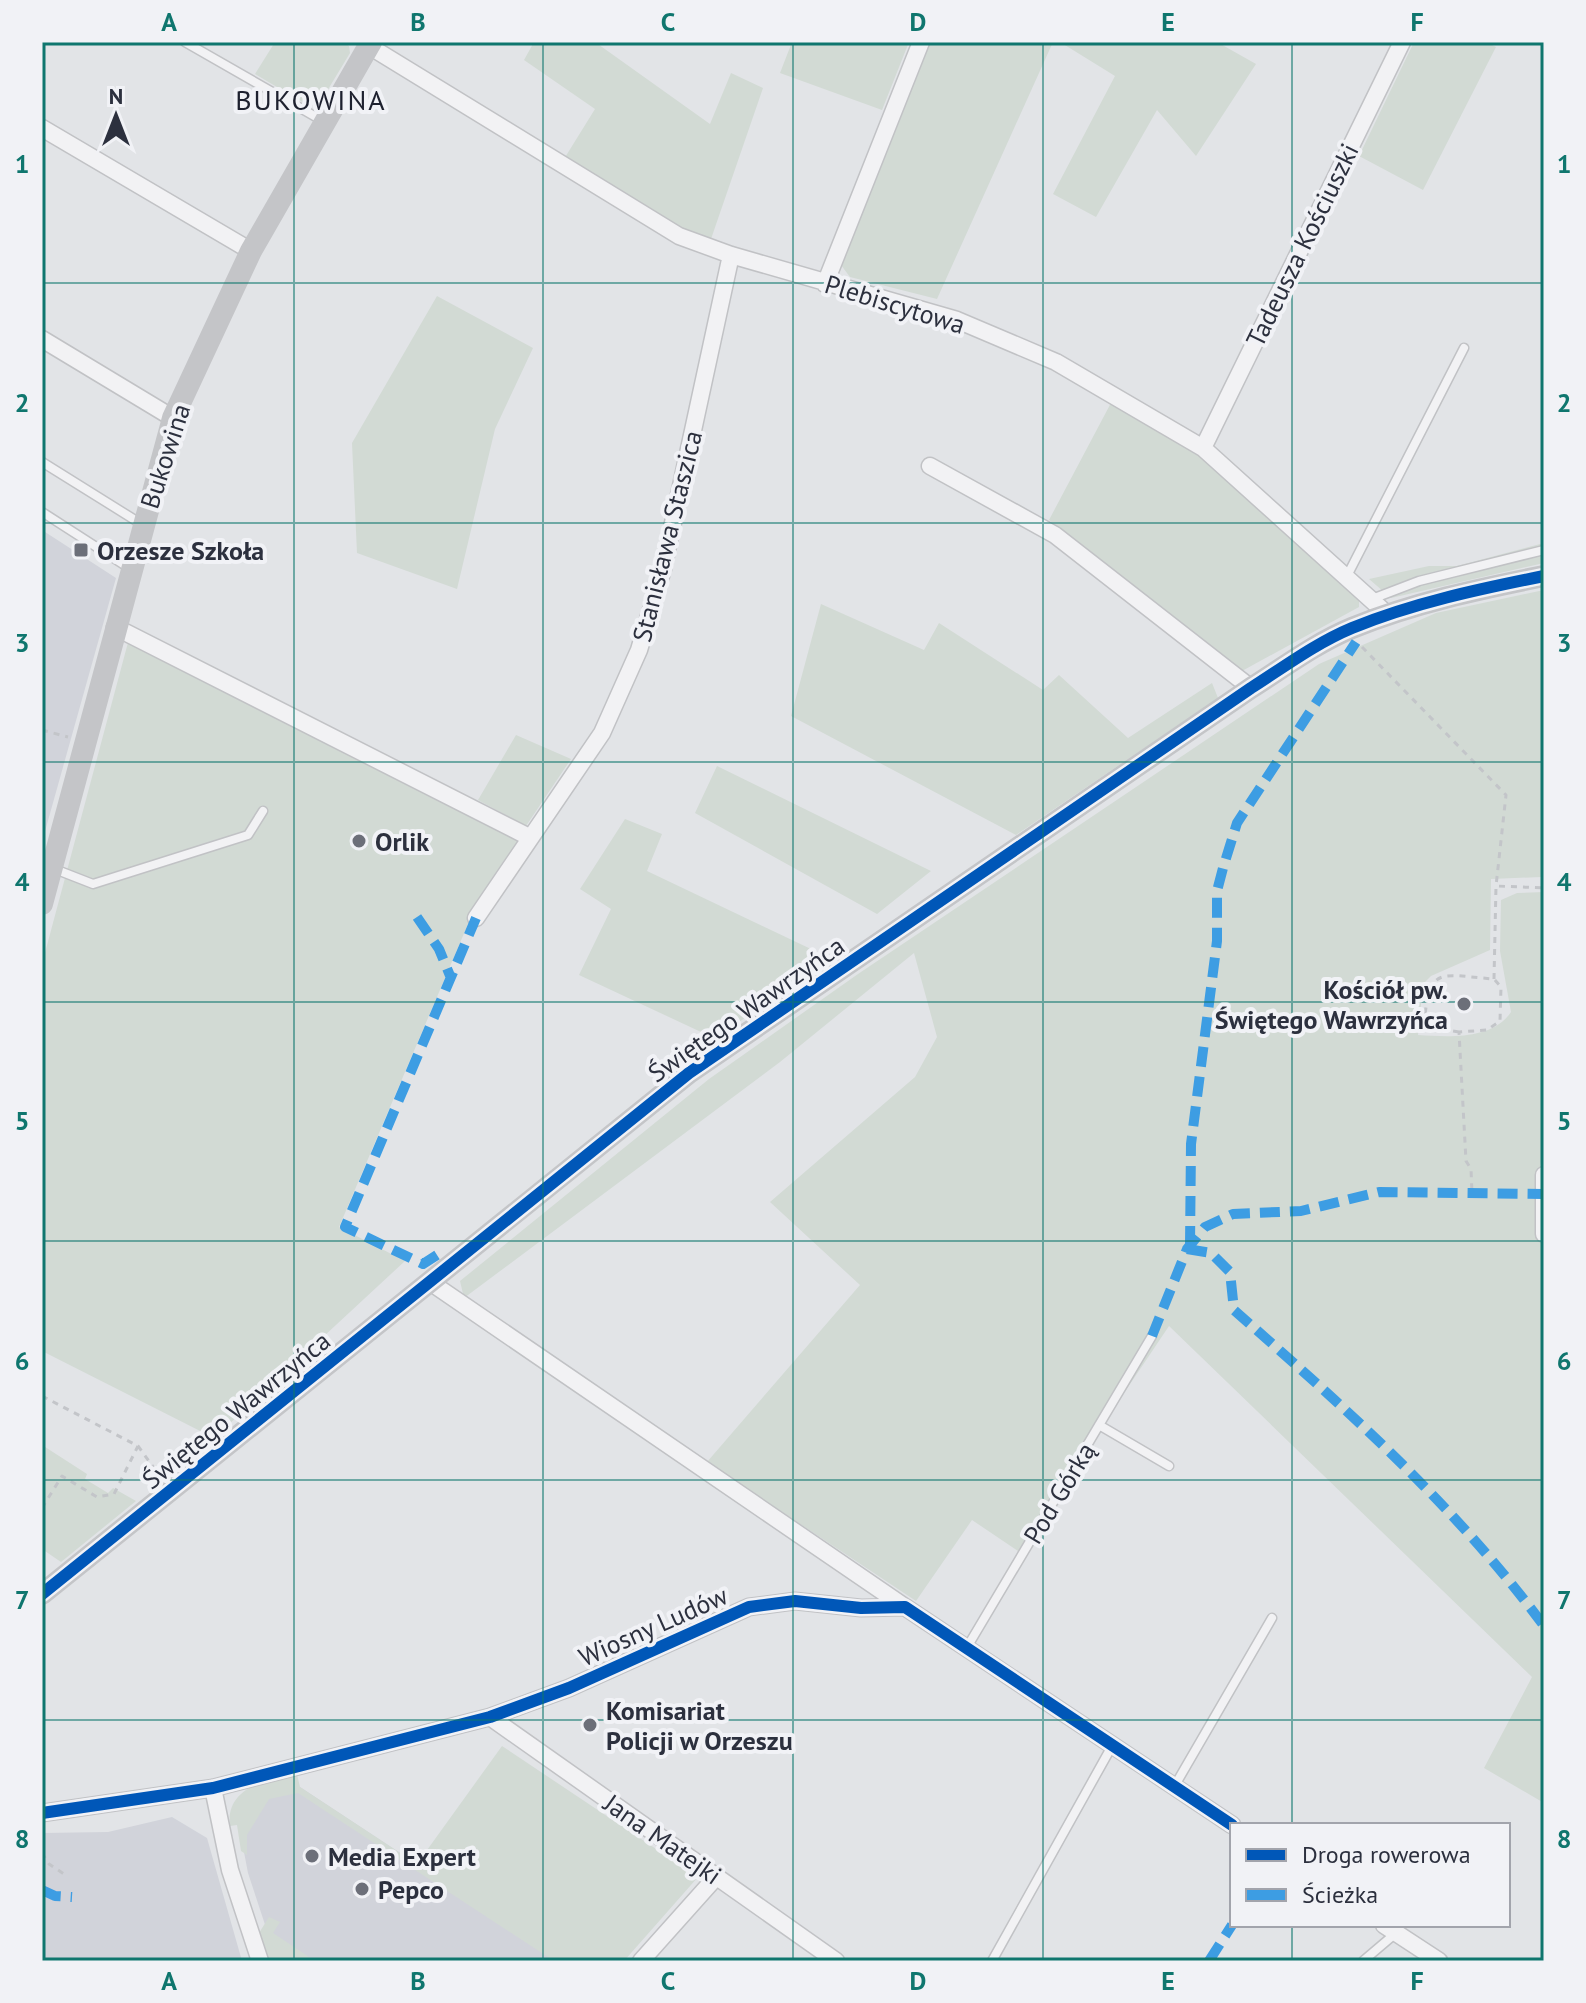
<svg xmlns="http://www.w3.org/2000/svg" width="1586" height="2003" viewBox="0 0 1586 2003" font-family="'PT Sans',sans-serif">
	<rect width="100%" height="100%" fill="#e2e4e7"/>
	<path fill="#d1d3da" d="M 42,530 L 116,578 L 42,842 Z
		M 300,1787 L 564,1961 L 277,1961 L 248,1873 L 240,1831 L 259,1796 Z
		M 172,1817 L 207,1838 L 242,1961 L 42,1961 L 42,1833 L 108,1832 Z"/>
	<path fill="#d2dad4" d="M 275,42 L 343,42 L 349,46 L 350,53 L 318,106 L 309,106 L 255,74 Z
		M 534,42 L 595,42 L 710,124 L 731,73 L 763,88 L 711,239 L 672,225 L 564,159 L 595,109 L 524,60 Z
		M 792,42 L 909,42 L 882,110 L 780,73 Z
		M 926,42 L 1053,42 L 937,299 L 850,277 L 841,265 Z
		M 1060,42 L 1217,42 L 1256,64 L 1196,156 L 1157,110 L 1096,217 L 1053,194 L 1115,76 Z
		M 1414,42 L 1486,42 L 1496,47 L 1423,190 L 1359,156 Z
		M 437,296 L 533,348 L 495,429 L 457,589 L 357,553 L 352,443 Z
		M 1112,401 L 1198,454 L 1359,596 L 1359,607 L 1242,671 L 1049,520 Z
		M 1544,543 L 1544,563 L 1391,598 L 1369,579 L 1429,566 L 1457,566 Z
		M 1544,590 L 1541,877 L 1491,879 L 1490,950 L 1431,976 L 1423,984 L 1418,1035 C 1450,1037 1492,1040 1511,1012 L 1500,951 L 1501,900 L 1517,893 L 1544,892 L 1544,1145 L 1538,1179 L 1544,1246 L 1544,1803 L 1484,1768 L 1532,1677 L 1169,1326 L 1018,1551 L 972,1520 L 916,1601 L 707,1462 L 860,1285 L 770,1202 L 915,1077 L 937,1037 L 914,953 L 780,1062 L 464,1298 L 460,1281 L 709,1079 L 858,974 L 1319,664 L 1436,613 Z
		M 821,604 L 924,650 L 939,623 L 1043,690 L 1059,675 L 1128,738 L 1212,683 L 1218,698 L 1016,835 L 791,716 Z
		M 130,635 L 529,837 L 471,917 L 339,1227 L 405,1261 L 214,1438 L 42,1351 L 42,964 Z
		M 516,735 L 571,759 L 526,826 L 478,800 Z
		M 717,766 L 931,871 L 877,914 L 695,813 Z
		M 625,819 L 662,834 L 647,871 L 813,950 L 821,962 L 716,1039 L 579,975 L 611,909 L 580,889 Z
		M 42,1445 L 87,1474 L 85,1479 L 108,1493 L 113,1488 L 136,1501 L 61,1562 L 42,1549 Z
		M 502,1746 L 698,1877 L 624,1961 L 554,1961 L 298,1793 L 269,1799 L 247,1835 L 247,1855 L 241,1851 L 237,1825 L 230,1826 C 225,1787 268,1780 296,1770 L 300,1787 L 417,1864 Z
		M 269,1917 L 280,1922 L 273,1933 L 315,1961 L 269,1961 L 259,1933 Z"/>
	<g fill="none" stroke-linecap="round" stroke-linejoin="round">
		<defs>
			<path id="lane" d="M 185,42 L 323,121
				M 42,462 L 143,525
				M 42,512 L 129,568
				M 1347,576 L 1464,348
				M 1372,599 L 1419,581 L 1544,550
				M 52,868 L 93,884 L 248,835 L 263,811
				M 1099,1425 L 1169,1466
				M 966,1649 L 1152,1336
				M 1174,1787 L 1272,1618
				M 992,1961 L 1112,1746
				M 1363,1961 L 1396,1933"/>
			<path id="street" d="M 369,46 L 679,236 L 731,255 L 957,320 L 1056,362 L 1203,448 L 1388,615
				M 42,128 L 251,251
				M 825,284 L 921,42
				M 42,339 L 173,418
				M 1203,448 L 1402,42
				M 930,466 L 1055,535 L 1251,688
				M 115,627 L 529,837
				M 476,918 L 602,733 L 639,650 L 663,569 L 731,255
				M 1544,1175 L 1544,1234
				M 430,1282 L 905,1607
				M 490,1717 L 836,1961
				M 213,1788 L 230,1870 L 260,1961
				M 42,1813 L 213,1788 L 490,1717 L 569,1688 L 749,1607 L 795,1601 L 861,1608 L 905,1607 L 1232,1825
				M 1384,1925 L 1439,1961
				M 641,1961 L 717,1876"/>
		</defs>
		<use href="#lane" stroke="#c1c2c5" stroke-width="11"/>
		<use href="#street" stroke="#c1c2c5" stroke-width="19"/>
		<path stroke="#c3c5c9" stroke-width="3" stroke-dasharray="6 6" stroke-linecap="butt" d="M 1362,647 L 1506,795 L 1496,886
			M 42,730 L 68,737
			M 1494,979 L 1496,886 L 1544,888
			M 1459,1032 L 1424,1026 C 1429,964 1439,975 1494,979 L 1501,987 L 1500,1021 L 1487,1030 L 1459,1032 L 1466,1161 L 1471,1169 L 1472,1193
			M 42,1396 L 138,1446 L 159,1475
			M 42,1508 L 62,1476 L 97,1497 L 114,1494 L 138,1446
			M 42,1853 L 49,1864 L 64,1874"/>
		<use href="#lane" stroke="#f2f2f4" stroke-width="8"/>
		<use href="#street" stroke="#f2f2f4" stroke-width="16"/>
		<path stroke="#c4c5c8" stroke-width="22" d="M 42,904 L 173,418 L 251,251 L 371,42
			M 42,1594 L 689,1073 L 1251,688 C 1284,667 1316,643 1352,628 C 1413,603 1479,589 1544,576"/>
		<path stroke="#3d9de3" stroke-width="10" stroke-dasharray="20 10" stroke-linecap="butt" d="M 417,917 L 439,949 L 451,978
			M 1190,1246 L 1191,1144 L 1217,941 L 1217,891 L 1223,868 L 1237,823 L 1356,642
			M 1187,1249 L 1211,1253 L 1230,1272 L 1234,1310 C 1345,1408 1456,1506 1544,1626
			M 437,1255 L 423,1264 L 345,1227 L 476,918
			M 1152,1336 L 1187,1249 L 1205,1227 L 1233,1214 L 1301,1211 L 1379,1192 L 1543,1194
			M 42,1890 L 55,1896 L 72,1897
			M 1209,1961 L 1232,1925"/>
		<defs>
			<path id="cycleway" d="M 42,1594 L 689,1073 L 1251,688 C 1284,667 1316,643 1352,628 C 1413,603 1479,589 1544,576
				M 42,1813 L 213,1788 L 490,1717 L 569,1688 L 749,1607 L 795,1601 L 861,1608 L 905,1607 L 1232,1825"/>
		</defs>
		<use href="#cycleway" stroke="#f1f2f6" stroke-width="17"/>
		<use href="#cycleway" stroke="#0057b8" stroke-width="12"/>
	</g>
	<path fill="none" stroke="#0f766e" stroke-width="2" stroke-opacity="0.55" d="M 294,42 L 294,1961M 543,42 L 543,1961M 793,42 L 793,1961M 1043,42 L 1043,1961M 1292,42 L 1292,1825M 42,283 L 1544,283M 42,523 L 1544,523M 42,762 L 1544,762M 42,1002 L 1544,1002M 42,1241 L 1544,1241M 42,1480 L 1544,1480M 42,1720 L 1544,1720M 1292,1925 L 1292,1961"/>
	<g fill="#6c6f79" stroke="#f1f2f6" stroke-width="3">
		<rect x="73" y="542" width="16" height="16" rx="4"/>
		<circle cx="359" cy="841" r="8"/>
		<circle cx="1464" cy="1004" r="8"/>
		<circle cx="590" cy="1725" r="8"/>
		<circle cx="312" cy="1856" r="8"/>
		<circle cx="362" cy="1889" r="8"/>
	</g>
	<g text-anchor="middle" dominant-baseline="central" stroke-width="8" stroke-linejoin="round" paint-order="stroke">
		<g font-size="26" fill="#2c303e" stroke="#f1f2f6">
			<text transform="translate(1302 245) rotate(-64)">Tadeusza Kościuszki</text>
			<text transform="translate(895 304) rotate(17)">Plebiscytowa</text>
			<text transform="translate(165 456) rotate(-72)">Bukowina</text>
			<text transform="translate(667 536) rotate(-76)">Stanisława Staszica</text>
			<text transform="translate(746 1009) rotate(-35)">Świętego Wawrzyńca</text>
			<text transform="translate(236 1410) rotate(-39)">Świętego Wawrzyńca</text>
			<text transform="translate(1059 1493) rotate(-59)">Pod Górką</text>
			<text transform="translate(653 1626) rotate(-24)">Wiosny Ludów</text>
			<text transform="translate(663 1839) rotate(35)">Jana Matejki</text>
		</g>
		<g font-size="26" font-weight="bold" fill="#2c303e" stroke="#f1f2f6" text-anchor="start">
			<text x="97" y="550">Orzesze Szkoła</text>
			<text x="375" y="841">Orlik</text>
			<text x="1448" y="989" text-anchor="end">Kościół pw.<tspan x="1448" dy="30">Świętego Wawrzyńca</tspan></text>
			<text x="606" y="1710">Komisariat<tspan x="606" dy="30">Policji w Orzeszu</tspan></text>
			<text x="328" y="1856">Media Expert</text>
			<text x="378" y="1889">Pepco</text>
		</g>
		<g font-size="28" letter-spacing="2" fill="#1e212f" stroke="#f1f2f6">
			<text x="311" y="99">BUKOWINA</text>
		</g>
	</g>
	<rect width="1586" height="2003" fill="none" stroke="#f1f2f6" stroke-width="88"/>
	<rect x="1230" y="1823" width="280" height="104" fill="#f1f2f6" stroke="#a2a4ac" stroke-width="2"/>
	<rect x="1246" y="1849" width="40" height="12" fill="#0057b8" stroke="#a2a4ac" stroke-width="2"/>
	<text x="1302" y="1863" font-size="24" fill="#2c303e">Droga rowerowa</text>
	<rect x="1246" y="1889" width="40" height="12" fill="#3d9de3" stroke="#a2a4ac" stroke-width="2"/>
	<text x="1302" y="1903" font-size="24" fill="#2c303e">Ścieżka</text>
	<g transform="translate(116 116)" stroke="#f1f2f6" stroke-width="6" paint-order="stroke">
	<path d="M0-6L14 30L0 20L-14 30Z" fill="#2c303e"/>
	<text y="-12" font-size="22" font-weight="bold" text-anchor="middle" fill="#2c303e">N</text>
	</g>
	<rect x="44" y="44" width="1498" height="1915" fill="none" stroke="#0f766e" stroke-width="3"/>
	<g font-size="26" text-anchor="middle" font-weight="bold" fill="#0f766e">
		<text x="169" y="31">A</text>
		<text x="418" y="31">B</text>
		<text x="668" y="31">C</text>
		<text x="918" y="31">D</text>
		<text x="1168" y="31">E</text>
		<text x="1417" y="31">F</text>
		<text x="22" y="173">1</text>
		<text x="1564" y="173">1</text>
		<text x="22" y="412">2</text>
		<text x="1564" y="412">2</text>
		<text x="22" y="652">3</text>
		<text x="1564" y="652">3</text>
		<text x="22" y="891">4</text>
		<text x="1564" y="891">4</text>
		<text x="22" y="1130">5</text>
		<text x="1564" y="1130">5</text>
		<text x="22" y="1370">6</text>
		<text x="1564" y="1370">6</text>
		<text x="22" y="1609">7</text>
		<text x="1564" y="1609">7</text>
		<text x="22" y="1848">8</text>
		<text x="1564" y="1848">8</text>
		<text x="169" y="1990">A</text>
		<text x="418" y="1990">B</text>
		<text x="668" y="1990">C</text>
		<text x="918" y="1990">D</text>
		<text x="1168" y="1990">E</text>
		<text x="1417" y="1990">F</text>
	</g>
</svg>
